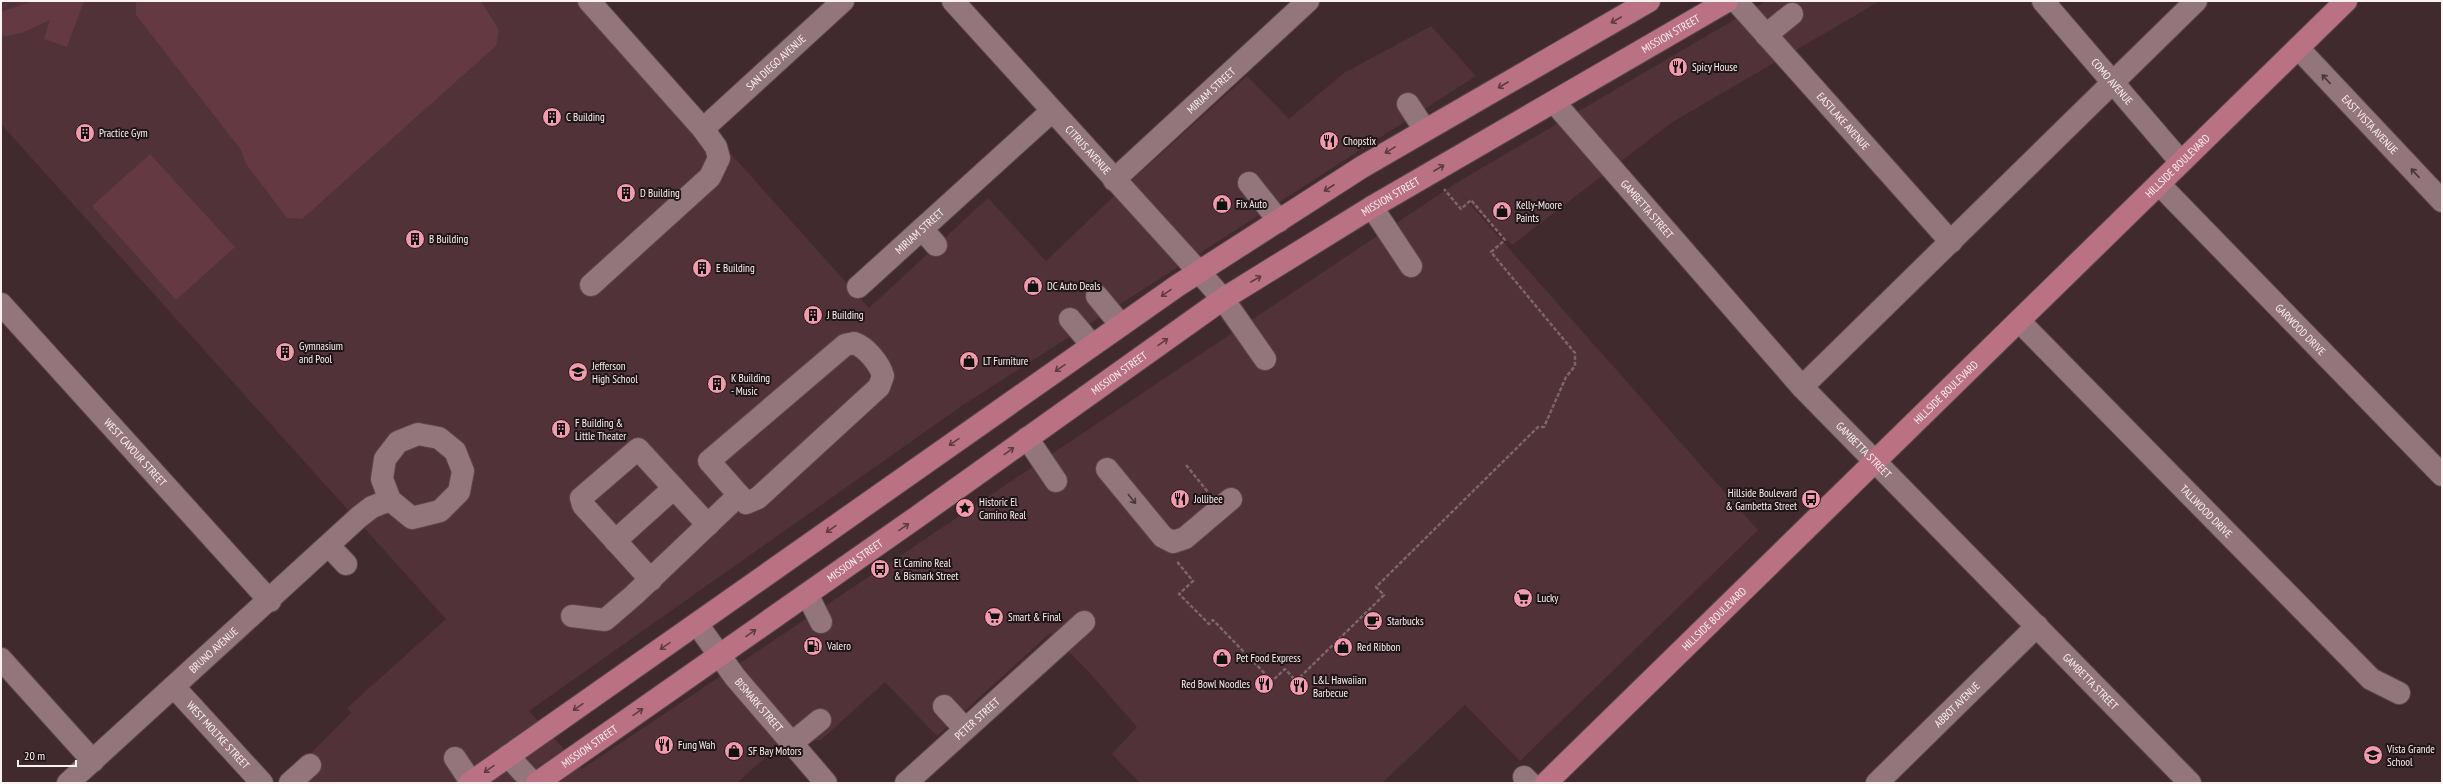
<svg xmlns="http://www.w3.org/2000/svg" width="2443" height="784" viewBox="0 0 2443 784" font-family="'PT Sans Narrow',sans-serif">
	<rect width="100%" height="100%" fill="#412a2e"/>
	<path fill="#503238" d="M 1,1 L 594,1 L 869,308 L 988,198 L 1046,261 L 1111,199 L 1247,76 L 1289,119 L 1344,73 L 1431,26 L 1476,76 L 963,405 L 529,711 L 582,769 L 1453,185 L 1766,1 L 1880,1 L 1671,123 L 1512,245 L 1460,193 L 1758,530 L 1520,761 L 1465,705 L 1382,783 L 1140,783 L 1112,754 L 1137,727 L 1088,671 L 1050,633 L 937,736 L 885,682 L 821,740 L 778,746 L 737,783 L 281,783 L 351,713 L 347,708 L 446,619 L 1,124 Z"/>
	<path fill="#643942" d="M 33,1 L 84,1 L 67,47 L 44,39 L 50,20 L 22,33 L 1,37 L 1,12 Z
		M 136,1 L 481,1 L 499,30 L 496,46 L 302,219 L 287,218 L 246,164 L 241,150 L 136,15 Z
		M 150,154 L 235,247 L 176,300 L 92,206 Z"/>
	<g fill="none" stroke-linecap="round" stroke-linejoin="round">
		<defs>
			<g id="minor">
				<path d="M 589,1 L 703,129"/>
				<path id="s1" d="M 953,1 L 1200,273 L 1223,299 L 1265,359"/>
				<path id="s2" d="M 1736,1 L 1951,242"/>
				<path id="s3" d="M 2043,1 L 2181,162"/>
				<path d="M 1766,35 L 1792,14"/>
				<path id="s4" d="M 2298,48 L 2442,201"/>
				<path id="s5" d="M 1554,102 L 1802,387 L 2190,783"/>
				<path d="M 1408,104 L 1425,130"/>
				<path id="s6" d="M 1114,180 L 1308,1"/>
				<path d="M 1249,183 L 1279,221"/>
				<path id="s7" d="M 2159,184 L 2442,475"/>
				<path d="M 1372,207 L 1411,266"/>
				<path d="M 922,229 L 936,245"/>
				<path id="s8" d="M 591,285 L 710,177 L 719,158 L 716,147 L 703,129 L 843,1"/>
				<path id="s9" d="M 858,287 L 1052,111"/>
				<path d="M 1097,296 L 1121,325"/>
				<path id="s10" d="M 1,304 L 270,601"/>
				<path d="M 1070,319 L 1092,345"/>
				<path id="s11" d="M 2019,321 L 2371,679 L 2399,693"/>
				<path d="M 854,343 C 866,347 880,364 883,376 L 879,387 L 758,498 L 746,503 L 709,461 L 845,345 Z"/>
				<path d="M 1802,387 L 2196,1"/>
				<path d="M 418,434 L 439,438 L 455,451 L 463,471 L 459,492 L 440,511 L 412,518 L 390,500 L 382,479 L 385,459 L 398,442 Z"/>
				<path d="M 1027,438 L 1056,481"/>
				<path d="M 1107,469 L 1163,537 L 1173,542 L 1185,538 L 1231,499"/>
				<path d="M 615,541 L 674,488"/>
				<path d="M 329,546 L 346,564"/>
				<path d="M 651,580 L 583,505 L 581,498 L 638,449 L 708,525"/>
				<path d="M 807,594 L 821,622"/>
				<path d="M 572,616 L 605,620 L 634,595 L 739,495"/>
				<path id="s12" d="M 697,624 L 735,677 L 826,783"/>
				<path d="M 1,659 L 93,761"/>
				<path id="s13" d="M 175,688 L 262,783"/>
				<path d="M 944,706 L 965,729"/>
				<path d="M 792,743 L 820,720"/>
				<path d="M 508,756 L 533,783"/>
				<path d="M 455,758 L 471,782"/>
				<path d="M 1524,777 L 1530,783"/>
				<path id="s14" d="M 68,783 L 359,517 L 372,507 L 390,500"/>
				<path d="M 290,783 L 310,765"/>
				<path id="s15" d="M 906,783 L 1084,622"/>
				<path id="s16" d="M 1877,783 L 2037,626"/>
			</g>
			<g id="major">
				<path d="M 470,783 L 1177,286 L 1362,167 L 1649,1"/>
				<path id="s17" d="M 537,783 L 917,517 L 1223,299 L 1372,207 L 1727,1"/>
				<path id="s18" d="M 1546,783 L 2346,1"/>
			</g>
		</defs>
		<use href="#minor" stroke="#5a484b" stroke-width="24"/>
		<use href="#major" stroke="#5a484b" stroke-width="24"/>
		<path stroke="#7a6669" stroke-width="2.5" stroke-dasharray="4 2" stroke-linecap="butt" d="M 1186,465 L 1208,492
			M 1179,562 L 1178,563 L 1193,581 L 1179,594 L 1209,624 L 1213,620 L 1272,681 L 1285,669 L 1296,681 L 1384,595 L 1376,587 L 1538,427 L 1544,427 L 1566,377 L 1575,366 L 1575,353 L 1491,252 L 1505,240 L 1471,200 L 1461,209 L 1444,189"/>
		<use href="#minor" stroke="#92767b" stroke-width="22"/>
		<use href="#major" stroke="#ba7282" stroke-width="22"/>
	</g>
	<defs><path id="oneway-shaft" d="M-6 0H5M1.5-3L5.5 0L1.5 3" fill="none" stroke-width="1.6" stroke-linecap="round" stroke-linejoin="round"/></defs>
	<g stroke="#5e3b42">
		<use href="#oneway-shaft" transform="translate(1616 20) rotate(150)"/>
		<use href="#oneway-shaft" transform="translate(1503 85) rotate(150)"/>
		<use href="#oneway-shaft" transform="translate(1390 150) rotate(149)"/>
		<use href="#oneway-shaft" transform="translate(1439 168) rotate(-30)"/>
		<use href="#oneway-shaft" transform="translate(1329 188) rotate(147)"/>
		<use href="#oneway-shaft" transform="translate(1256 279) rotate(-30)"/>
		<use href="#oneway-shaft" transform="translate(1166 293) rotate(145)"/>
		<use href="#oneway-shaft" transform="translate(1163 342) rotate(-35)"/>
		<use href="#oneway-shaft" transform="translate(1060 368) rotate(145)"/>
		<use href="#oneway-shaft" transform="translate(954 442) rotate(145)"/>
		<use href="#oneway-shaft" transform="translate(1009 451) rotate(-36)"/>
		<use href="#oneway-shaft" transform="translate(904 527) rotate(-35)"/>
		<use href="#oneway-shaft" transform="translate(831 529) rotate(145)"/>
		<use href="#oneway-shaft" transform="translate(751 633) rotate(-35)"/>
		<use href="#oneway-shaft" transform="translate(665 646) rotate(145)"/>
		<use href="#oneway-shaft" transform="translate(578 707) rotate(145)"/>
		<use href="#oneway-shaft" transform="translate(638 712) rotate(-35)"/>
		<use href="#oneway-shaft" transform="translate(489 769) rotate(145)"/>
	</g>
	<g stroke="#48383b">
		<use href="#oneway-shaft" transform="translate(2326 79) rotate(-133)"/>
		<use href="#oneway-shaft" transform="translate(2415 173) rotate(-133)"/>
		<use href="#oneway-shaft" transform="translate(1132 499) rotate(51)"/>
	</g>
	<defs>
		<symbol id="restaurant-disc" viewBox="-11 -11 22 22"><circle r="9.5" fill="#f39aab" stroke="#201618"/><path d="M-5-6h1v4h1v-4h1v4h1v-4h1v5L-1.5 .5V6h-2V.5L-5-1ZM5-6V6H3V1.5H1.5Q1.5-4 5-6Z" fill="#111"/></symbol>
		<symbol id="building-disc" viewBox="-11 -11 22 22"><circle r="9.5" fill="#f39aab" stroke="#201618"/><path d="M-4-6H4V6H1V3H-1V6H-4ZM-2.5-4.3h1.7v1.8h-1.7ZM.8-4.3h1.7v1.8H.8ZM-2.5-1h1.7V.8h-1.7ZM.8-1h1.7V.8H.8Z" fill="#111"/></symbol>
		<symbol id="shop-disc" viewBox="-11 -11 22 22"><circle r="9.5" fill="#f39aab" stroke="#201618"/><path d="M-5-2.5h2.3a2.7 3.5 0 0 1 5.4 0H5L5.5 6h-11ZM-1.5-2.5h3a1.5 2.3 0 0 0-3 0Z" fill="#111"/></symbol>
		<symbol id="school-disc" viewBox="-11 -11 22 22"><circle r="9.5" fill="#f39aab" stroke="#201618"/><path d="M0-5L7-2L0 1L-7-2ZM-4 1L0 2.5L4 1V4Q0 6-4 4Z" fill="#111"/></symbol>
		<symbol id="bus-disc" viewBox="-11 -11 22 22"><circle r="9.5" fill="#f39aab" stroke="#201618"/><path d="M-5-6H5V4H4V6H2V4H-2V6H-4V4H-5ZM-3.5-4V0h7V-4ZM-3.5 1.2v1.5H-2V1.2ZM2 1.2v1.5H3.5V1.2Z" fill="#111"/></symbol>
		<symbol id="sight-disc" viewBox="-11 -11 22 22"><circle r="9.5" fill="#f39aab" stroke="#201618"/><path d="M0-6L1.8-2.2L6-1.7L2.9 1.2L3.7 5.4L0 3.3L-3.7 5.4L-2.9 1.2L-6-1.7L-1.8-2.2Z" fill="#111"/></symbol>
		<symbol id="supermarket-disc" viewBox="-11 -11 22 22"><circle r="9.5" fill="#f39aab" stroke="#201618"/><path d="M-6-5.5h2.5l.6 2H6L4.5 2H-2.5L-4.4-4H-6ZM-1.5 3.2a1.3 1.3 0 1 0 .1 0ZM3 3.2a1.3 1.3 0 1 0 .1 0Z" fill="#111"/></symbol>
		<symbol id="cafe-disc" viewBox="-11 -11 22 22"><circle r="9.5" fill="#f39aab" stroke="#201618"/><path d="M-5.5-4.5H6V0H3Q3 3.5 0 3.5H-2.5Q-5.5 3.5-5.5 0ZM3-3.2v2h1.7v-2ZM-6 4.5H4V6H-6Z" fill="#111"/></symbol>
		<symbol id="fuel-disc" viewBox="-11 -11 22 22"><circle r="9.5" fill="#f39aab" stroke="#201618"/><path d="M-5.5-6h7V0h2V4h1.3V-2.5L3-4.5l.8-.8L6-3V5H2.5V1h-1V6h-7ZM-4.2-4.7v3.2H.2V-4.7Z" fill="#111"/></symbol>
	</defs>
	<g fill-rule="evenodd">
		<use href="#restaurant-disc" x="1667" y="56" width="22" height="22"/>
		<use href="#building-disc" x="541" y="106" width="22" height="22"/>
		<use href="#building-disc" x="74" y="122" width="22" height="22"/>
		<use href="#restaurant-disc" x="1318" y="130" width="22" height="22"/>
		<use href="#building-disc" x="615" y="182" width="22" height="22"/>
		<use href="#shop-disc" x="1211" y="193" width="22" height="22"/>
		<use href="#shop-disc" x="1491" y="200" width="22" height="22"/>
		<use href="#building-disc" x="404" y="228" width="22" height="22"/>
		<use href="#building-disc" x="691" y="257" width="22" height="22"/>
		<use href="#shop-disc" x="1022" y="275" width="22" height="22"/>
		<use href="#building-disc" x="802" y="304" width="22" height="22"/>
		<use href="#building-disc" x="274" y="341" width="22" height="22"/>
		<use href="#shop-disc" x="958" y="350" width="22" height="22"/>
		<use href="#school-disc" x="567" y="361" width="22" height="22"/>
		<use href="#building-disc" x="706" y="373" width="22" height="22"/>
		<use href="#building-disc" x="550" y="418" width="22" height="22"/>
		<use href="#restaurant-disc" x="1169" y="488" width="22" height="22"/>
		<use href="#bus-disc" x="1800" y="488" width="22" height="22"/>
		<use href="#sight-disc" x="954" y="497" width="22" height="22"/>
		<use href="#bus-disc" x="869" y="558" width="22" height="22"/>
		<use href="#supermarket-disc" x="1512" y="587" width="22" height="22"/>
		<use href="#supermarket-disc" x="983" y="606" width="22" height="22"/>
		<use href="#cafe-disc" x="1362" y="610" width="22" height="22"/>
		<use href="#fuel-disc" x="802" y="635" width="22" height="22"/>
		<use href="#shop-disc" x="1332" y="636" width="22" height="22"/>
		<use href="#shop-disc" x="1211" y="647" width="22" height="22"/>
		<use href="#restaurant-disc" x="1253" y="673" width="22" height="22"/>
		<use href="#restaurant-disc" x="1288" y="675" width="22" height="22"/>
		<use href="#restaurant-disc" x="653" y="734" width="22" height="22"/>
		<use href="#shop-disc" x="723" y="740" width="22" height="22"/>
		<use href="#school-disc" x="2362" y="744" width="22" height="22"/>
	</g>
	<g text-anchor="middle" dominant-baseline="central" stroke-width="4" stroke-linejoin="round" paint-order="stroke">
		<g font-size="11" fill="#fdf1f3" stroke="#201618">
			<text stroke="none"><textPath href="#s17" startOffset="1360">MISSION STREET</textPath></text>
			<text stroke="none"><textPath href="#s8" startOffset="314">SAN DIEGO AVENUE</textPath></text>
			<text stroke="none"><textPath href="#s3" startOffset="106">COMO AVENUE</textPath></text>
			<text stroke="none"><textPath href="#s6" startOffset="132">MIRIAM STREET</textPath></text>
			<text stroke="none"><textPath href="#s2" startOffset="161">EASTLAKE AVENUE</textPath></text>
			<text stroke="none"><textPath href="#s4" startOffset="105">EAST VISTA AVENUE</textPath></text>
			<text stroke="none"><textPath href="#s1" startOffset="201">CITRUS AVENUE</textPath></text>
			<text stroke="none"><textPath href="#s18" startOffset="883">HILLSIDE BOULEVARD</textPath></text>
			<text stroke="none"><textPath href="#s17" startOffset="1036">MISSION STREET</textPath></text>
			<text stroke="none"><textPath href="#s5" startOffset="142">GAMBETTA STREET</textPath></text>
			<text stroke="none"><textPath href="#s9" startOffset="83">MIRIAM STREET</textPath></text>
			<text stroke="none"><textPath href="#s7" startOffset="203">GARWOOD DRIVE</textPath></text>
			<text stroke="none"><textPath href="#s17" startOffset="712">MISSION STREET</textPath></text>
			<text stroke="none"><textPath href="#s18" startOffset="559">HILLSIDE BOULEVARD</textPath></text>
			<text stroke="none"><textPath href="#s5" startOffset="466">GAMBETTA STREET</textPath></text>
			<text stroke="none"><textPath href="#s10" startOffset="200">WEST CAVOUR STREET</textPath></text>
			<text stroke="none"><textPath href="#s11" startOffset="267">TALLWOOD DRIVE</textPath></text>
			<text stroke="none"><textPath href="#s17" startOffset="388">MISSION STREET</textPath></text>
			<text stroke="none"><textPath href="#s18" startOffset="235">HILLSIDE BOULEVARD</textPath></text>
			<text stroke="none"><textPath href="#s14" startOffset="197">BRUNO AVENUE</textPath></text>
			<text stroke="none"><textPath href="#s5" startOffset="790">GAMBETTA STREET</textPath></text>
			<text stroke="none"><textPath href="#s16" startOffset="112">ABBOT AVENUE</textPath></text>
			<text stroke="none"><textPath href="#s12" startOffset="102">BISMARK STREET</textPath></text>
			<text stroke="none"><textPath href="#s15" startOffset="96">PETER STREET</textPath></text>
			<text stroke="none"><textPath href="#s13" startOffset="64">WEST MOLTKE STREET</textPath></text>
			<text stroke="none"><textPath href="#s17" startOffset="64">MISSION STREET</textPath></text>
		</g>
		<g font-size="11" fill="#fdf1f3" stroke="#201618" text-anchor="start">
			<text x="1692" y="67">Spicy House</text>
			<text x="566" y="117">C Building</text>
			<text x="99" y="133">Practice Gym</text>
			<text x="1343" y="141">Chopstix</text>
			<text x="640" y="193">D Building</text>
			<text x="1236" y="204">Fix Auto</text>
			<text x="1516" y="205">Kelly-Moore<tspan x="1516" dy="13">Paints</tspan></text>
			<text x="429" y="239">B Building</text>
			<text x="716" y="268">E Building</text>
			<text x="1047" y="286">DC Auto Deals</text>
			<text x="827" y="315">J Building</text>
			<text x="299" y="346">Gymnasium<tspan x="299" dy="13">and Pool</tspan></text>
			<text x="983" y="361">LT Furniture</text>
			<text x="592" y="366">Jefferson<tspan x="592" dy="13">High School</tspan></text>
			<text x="731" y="378">K Building<tspan x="731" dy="13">- Music</tspan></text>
			<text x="575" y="423">F Building &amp;<tspan x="575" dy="13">Little Theater</tspan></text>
			<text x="1797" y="493" text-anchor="end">Hillside Boulevard<tspan x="1797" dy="13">&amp; Gambetta Street</tspan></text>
			<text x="1194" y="499">Jollibee</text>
			<text x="979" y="502">Historic El<tspan x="979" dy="13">Camino Real</tspan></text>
			<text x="894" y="563">El Camino Real<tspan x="894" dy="13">&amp; Bismark Street</tspan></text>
			<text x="1537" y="598">Lucky</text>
			<text x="1008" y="617">Smart &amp; Final</text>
			<text x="1387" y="621">Starbucks</text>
			<text x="827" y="646">Valero</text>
			<text x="1357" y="647">Red Ribbon</text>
			<text x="1236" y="658">Pet Food Express</text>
			<text x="1313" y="680">L&amp;L Hawaiian<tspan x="1313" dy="13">Barbecue</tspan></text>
			<text x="1250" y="684" text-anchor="end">Red Bowl Noodles</text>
			<text x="678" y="745">Fung Wah</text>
			<text x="2387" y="749">Vista Grande<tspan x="2387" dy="13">School</tspan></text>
			<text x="748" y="751">SF Bay Motors</text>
		</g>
	</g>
	<rect width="2443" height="784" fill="none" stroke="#fdf1f3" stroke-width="4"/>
	<path d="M18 760v6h58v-6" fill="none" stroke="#fdf1f3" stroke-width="2"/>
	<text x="24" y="760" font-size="12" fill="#fdf1f3" stroke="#201618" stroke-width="3" paint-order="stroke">20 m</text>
</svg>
